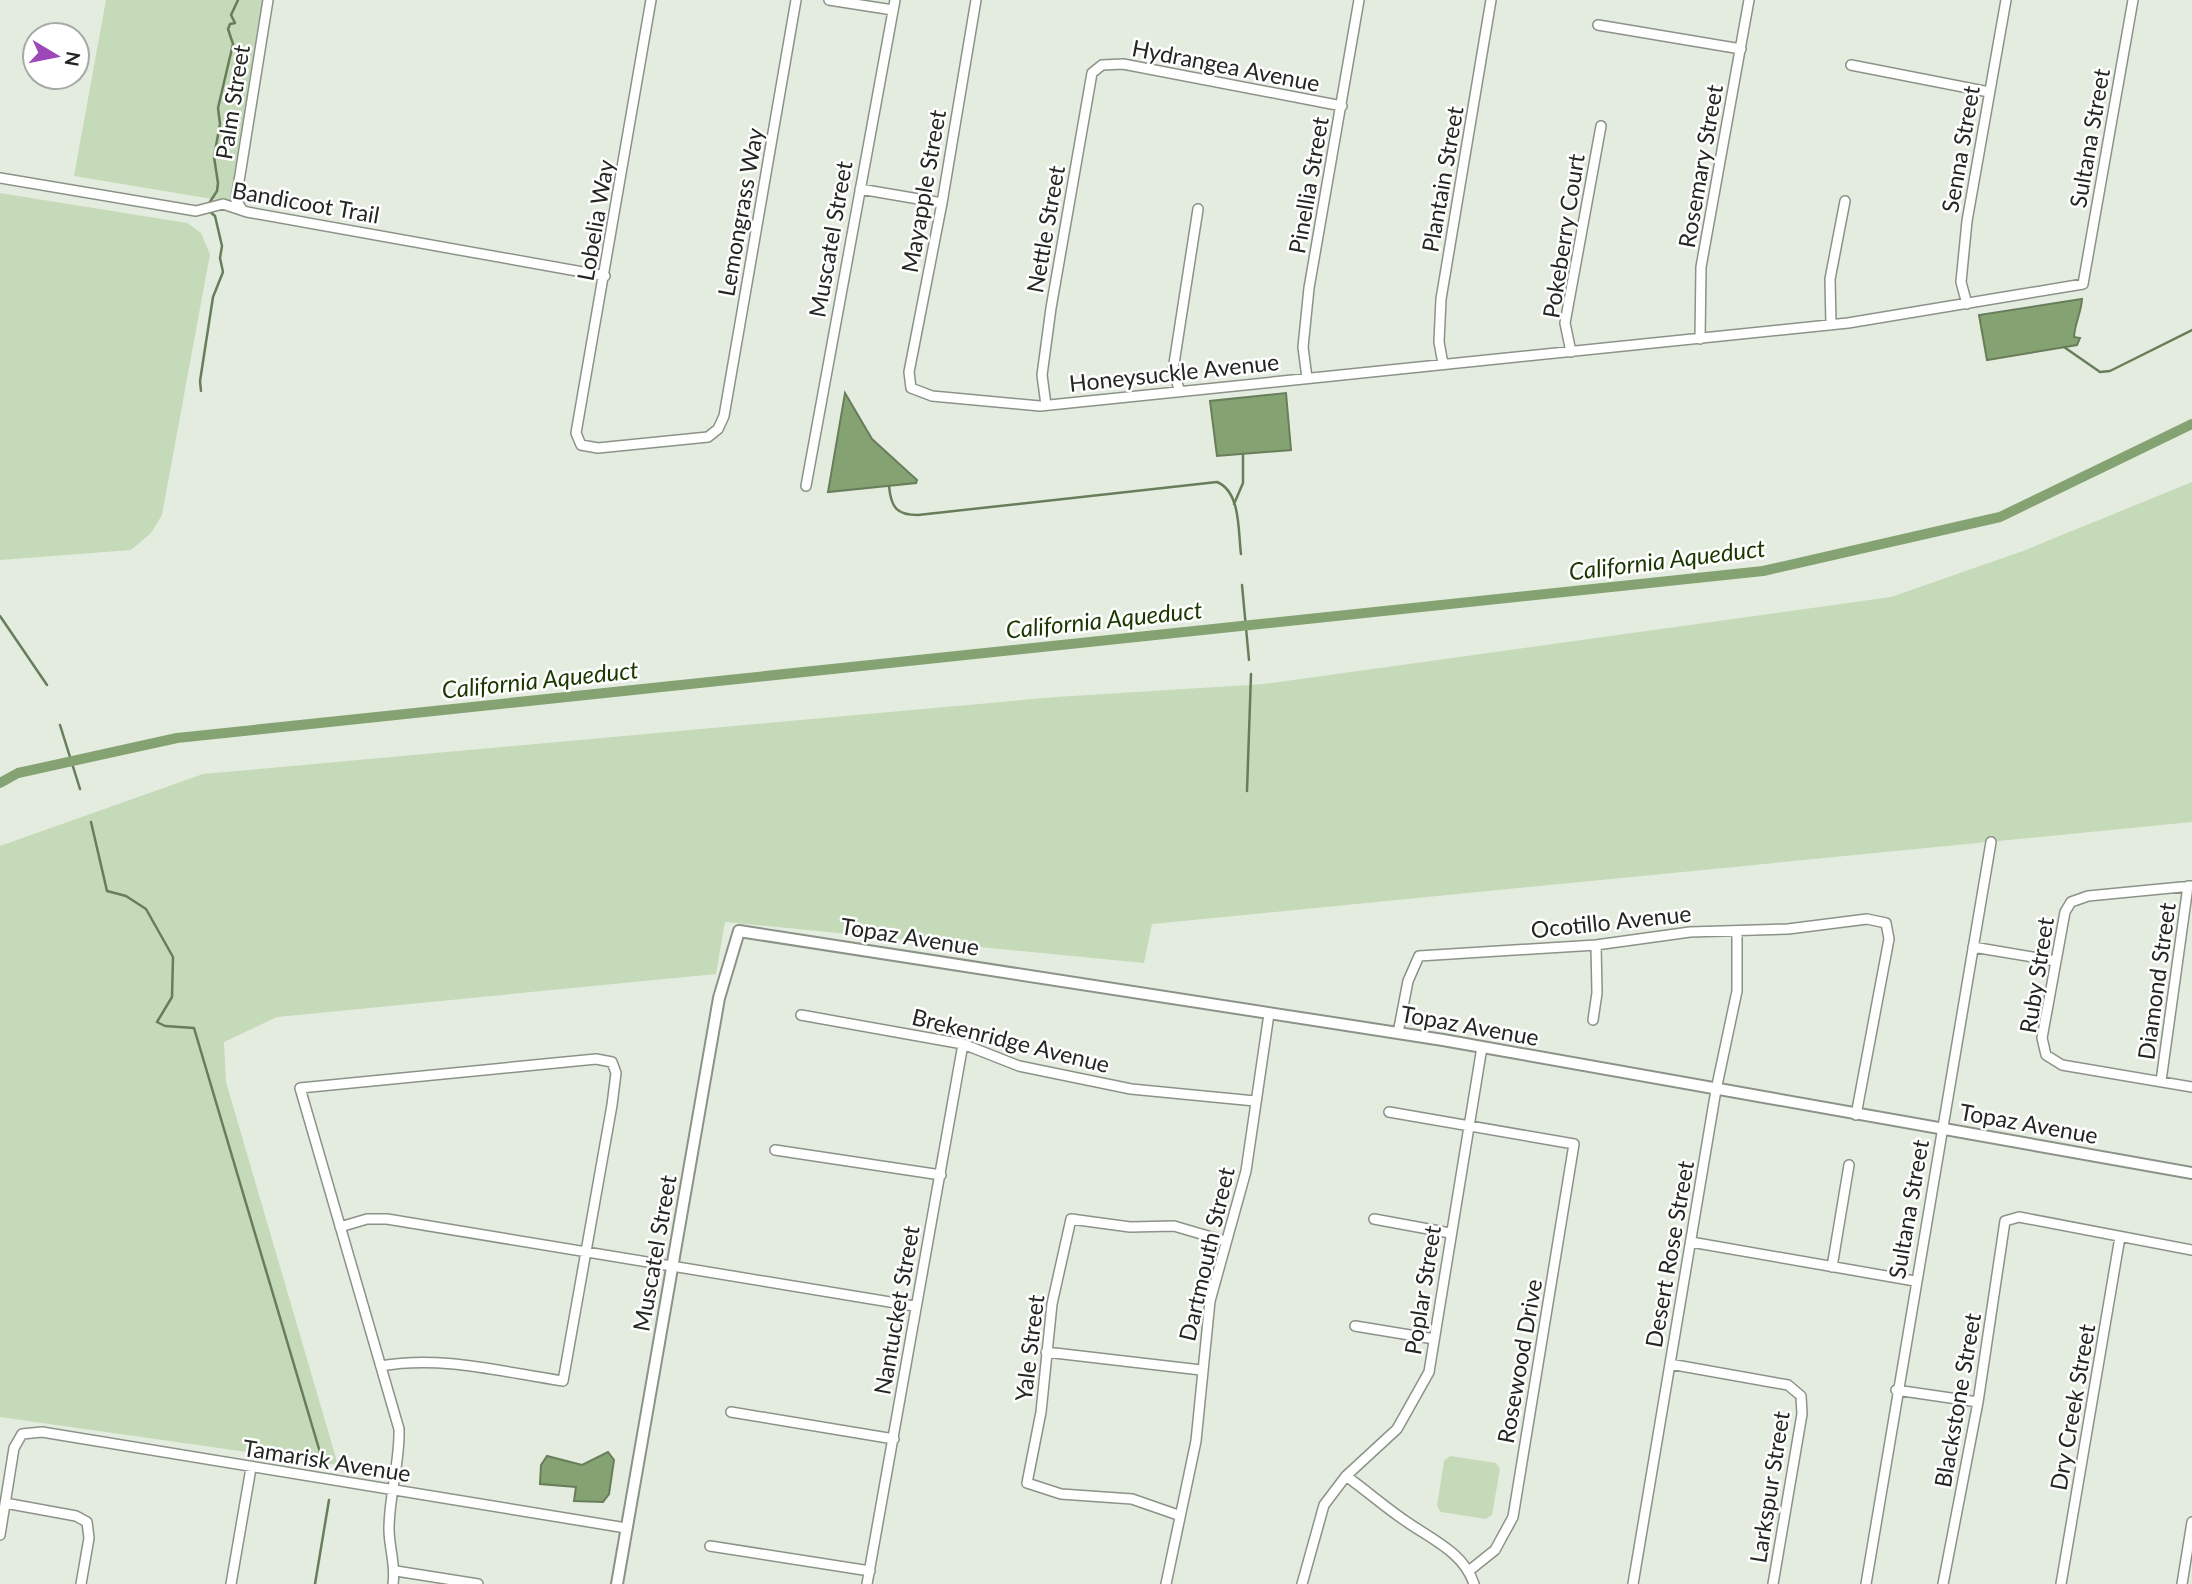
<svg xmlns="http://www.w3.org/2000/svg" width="2192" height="1584" viewBox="0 0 2192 1584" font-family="Lato,sans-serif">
	<rect width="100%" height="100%" fill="#e4ecdf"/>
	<path fill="#c5dab8" d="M 106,0 L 262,0 L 230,202 L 74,176 Z
		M 0,193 L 187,223 L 201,233 L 210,254 L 162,515 L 151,533 L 131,550 L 0,560 Z
		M 2192,482 L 2192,822 L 1152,924 L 1144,963 L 725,922 L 716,974 L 277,1017 L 224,1042 L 226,1082 L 338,1465 L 0,1417 L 0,846 L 203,774 L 1056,697 L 1264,684 L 1891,597 L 2023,551 Z
		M 1450,1456 L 1496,1463 L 1500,1469 L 1492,1515 L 1486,1519 L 1441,1512 L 1437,1506 L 1444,1461 Z"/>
	<path fill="#85a372" stroke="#687e5a" stroke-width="2" d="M 2082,299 C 2081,314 2075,322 2074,337 L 2080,338 L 2077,345 L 1987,360 L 1979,315 Z
		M 845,393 L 872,439 L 917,480 L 916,483 L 828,492 Z
		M 1286,393 L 1291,450 L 1217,456 L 1210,401 Z
		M 608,1452 L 614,1460 L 609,1494 L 603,1502 L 574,1501 L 576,1487 L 540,1484 L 541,1465 L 547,1456 L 582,1465 Z"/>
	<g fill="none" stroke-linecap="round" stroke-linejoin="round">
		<path stroke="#687e5a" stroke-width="2.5" d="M 208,205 L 217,191 L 218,183 L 214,157 L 220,124 L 218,108 L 233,44 L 228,29 L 230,24 L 235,23 L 231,15 L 238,0
			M 2064,347 L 2100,372 L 2110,371 L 2192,330
			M 201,391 L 200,381 L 213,297 L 223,272 L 220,258 L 222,246 L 215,216 L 209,211
			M 889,486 C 891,507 896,515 918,515 L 1217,482 C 1241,492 1238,531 1241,554
			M 1234,504 L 1243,483 L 1243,454
			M 1242,585 L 1249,660
			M 0,616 L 47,685
			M 60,725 L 80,789
			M 1247,791 L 1251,674
			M 91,822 L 107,891 L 126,896 L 146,909 L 173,957 L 172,997 L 157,1022 L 165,1026 L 194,1028 L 322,1459
			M 315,1584 L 329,1500"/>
		<path stroke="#85a372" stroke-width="10" d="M 0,783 L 18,773 L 177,738 L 1763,571 L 2000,517 L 2192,424"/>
		<defs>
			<path id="minor" d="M 651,0 L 576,433 L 581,445 L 598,448 L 708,437 L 718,429 L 724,416 L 796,0
				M 829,0 L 893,10
				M 976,0 L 942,203 L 909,372 L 911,388 L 932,396 L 1040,406 L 1848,323 L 2083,284 L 2133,0
				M 1598,25 L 1741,49
				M 1851,65 L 1989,92
				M 0,178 L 196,211 L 223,204 L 247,212 L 605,276
				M 860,189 L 942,203
				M 241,208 L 236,200 L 268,0
				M 1967,304 L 1961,282 L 1967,221 L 2006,0
				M 1831,325 L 1830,279 L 1845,201
				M 1700,339 L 1701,267 L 1749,0
				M 1571,352 L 1565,323 L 1601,126
				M 1443,364 L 1439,342 L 1441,299 L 1491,0
				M 1307,378 L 1303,347 L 1309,288 L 1359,0
				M 1179,389 L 1173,370 L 1198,209
				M 1046,405 L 1042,375 L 1051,308 L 1092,73 L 1102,65 L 1123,64 L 1342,106
				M 806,486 L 895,0
				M 2192,886 L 2088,896 L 2071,902 L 2065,912 L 2042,1038 L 2046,1055 L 2062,1065 L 2192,1087
				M 1973,947 L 2056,961
				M 801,1015 L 963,1044 L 1019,1066 L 1131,1089 L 1255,1101
				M 1593,1020 L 1597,993 L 1596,945
				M 1398,1033 L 1408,981 L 1419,956 L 1596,945 L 1690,932 L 1788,929 L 1867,919 L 1886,923 L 1889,939 L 1856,1115
				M 2161,1081 L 2188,886
				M 1389,1112 L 1574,1144 L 1513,1517 L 1495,1550 L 1470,1570
				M 775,1150 L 941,1175
				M 1374,1219 L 1450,1233
				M 340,1227 L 367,1219 L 387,1219 L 914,1306
				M 1691,1242 L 1915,1281
				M 1832,1267 L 1849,1165
				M 1355,1326 L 1434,1339
				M 1046,1352 L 1201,1370
				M 1670,1364 L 1788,1385 L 1801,1396 L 1802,1414 L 1773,1584
				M 381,1366 C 441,1355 502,1372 563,1381 L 612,1105 L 616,1073 L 612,1062 L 596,1059 L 300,1088 L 399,1429 C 400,1463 389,1495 389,1529 C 389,1548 396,1565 393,1584
				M 1896,1390 L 1978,1402
				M 731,1412 L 894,1439
				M 1346,1476 C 1367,1491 1386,1508 1407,1522 C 1433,1540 1464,1553 1474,1584
				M 5,1503 L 76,1516 L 87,1522 L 89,1538 L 81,1584
				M 1178,1515 L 1132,1499 L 1061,1494 L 1027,1483 L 1041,1412 L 1052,1304 L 1071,1219 L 1130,1227 L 1174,1226 L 1225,1241
				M 0,1535 L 14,1448 L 22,1434 L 42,1432 L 626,1528
				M 710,1546 L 870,1571
				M 396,1571 L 478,1584
				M 231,1584 L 251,1468
				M 867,1584 L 963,1044
				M 1166,1584 L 1196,1441 L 1210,1301 L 1246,1171 L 1269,1014
				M 1302,1584 L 1324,1505 L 1346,1476 L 1397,1429 L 1429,1372 L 1482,1047
				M 1633,1584 L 1716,1090 L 1737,991 L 1737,931
				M 1866,1584 L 1991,842
				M 1943,1584 L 1978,1402 L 2005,1221 L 2019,1217 L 2192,1250
				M 2061,1584 L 2120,1237
				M 2182,1584 L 2192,1522"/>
			<path id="tertiary" d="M 617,1584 L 719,998 L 739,931 L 1443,1040 L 2192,1173"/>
		</defs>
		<use href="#minor" stroke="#8b9287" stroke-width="12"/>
		<use href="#tertiary" stroke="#8b9287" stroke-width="14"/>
		<use href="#minor" stroke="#fff" stroke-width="9"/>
		<use href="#tertiary" stroke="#fff" stroke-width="10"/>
	</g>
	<g text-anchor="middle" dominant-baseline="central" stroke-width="5" stroke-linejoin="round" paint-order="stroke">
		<g font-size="23" fill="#232622" stroke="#fff">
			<text transform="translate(1226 65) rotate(11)">Hydrangea Avenue</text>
			<text transform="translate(232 102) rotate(-81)">Palm Street</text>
			<text transform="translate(2089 138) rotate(-80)">Sultana Street</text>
			<text transform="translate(1960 149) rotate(-80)">Senna Street</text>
			<text transform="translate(1700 166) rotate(-80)">Rosemary Street</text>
			<text transform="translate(1442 179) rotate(-80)">Plantain Street</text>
			<text transform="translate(1308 185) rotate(-80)">Pinellia Street</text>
			<text transform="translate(923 191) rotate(-80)">Mayapple Street</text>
			<text transform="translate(306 202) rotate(10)">Bandicoot Trail</text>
			<text transform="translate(740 212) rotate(-80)">Lemongrass Way</text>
			<text transform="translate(595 220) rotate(-80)">Lobelia Way</text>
			<text transform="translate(1045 229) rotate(-80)">Nettle Street</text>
			<text transform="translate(1563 236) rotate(-81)">Pokeberry Court</text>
			<text transform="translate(830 239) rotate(-80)">Muscatel Street</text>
			<text transform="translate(1174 372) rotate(-6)">Honeysuckle Avenue</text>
			<text transform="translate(1611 921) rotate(-6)">Ocotillo Avenue</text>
			<text transform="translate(910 936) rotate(9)">Topaz Avenue</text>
			<text transform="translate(2036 975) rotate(-81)">Ruby Street</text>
			<text transform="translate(2156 981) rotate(-82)">Diamond Street</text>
			<text transform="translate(1470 1025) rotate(10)">Topaz Avenue</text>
			<text transform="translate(1011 1040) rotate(14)">Brekenridge Avenue</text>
			<text transform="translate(2029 1123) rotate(10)">Topaz Avenue</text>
			<text transform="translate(1908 1209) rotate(-80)">Sultana Street</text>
			<text transform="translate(654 1253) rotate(-80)">Muscatel Street</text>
			<text transform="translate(1206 1254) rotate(-77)">Dartmouth Street</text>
			<text transform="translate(1669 1254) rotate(-80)">Desert Rose Street</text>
			<text transform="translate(1422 1290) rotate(-81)">Poplar Street</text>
			<text transform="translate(896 1310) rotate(-80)">Nantucket Street</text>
			<text transform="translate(1029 1348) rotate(-83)">Yale Street</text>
			<text transform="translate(1519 1361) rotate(-80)">Rosewood Drive</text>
			<text transform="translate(1957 1400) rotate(-80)">Blackstone Street</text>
			<text transform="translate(2072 1407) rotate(-80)">Dry Creek Street</text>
			<text transform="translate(327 1460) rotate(9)">Tamarisk Avenue</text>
			<text transform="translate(1769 1487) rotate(-81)">Larkspur Street</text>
		</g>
		<g font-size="24" font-style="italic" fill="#1b3700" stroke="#fff">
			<text transform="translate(1667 559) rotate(-7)">California Aqueduct</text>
			<text transform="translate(1104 619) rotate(-6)">California Aqueduct</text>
			<text transform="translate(540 679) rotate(-6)">California Aqueduct</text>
		</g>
	</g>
	<g transform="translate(56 56) rotate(100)"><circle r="33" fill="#ffffff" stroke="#a7a8a7" stroke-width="2"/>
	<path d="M0-5L12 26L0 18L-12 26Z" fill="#9c49b7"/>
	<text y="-10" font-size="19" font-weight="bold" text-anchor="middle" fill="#232622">N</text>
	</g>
</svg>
